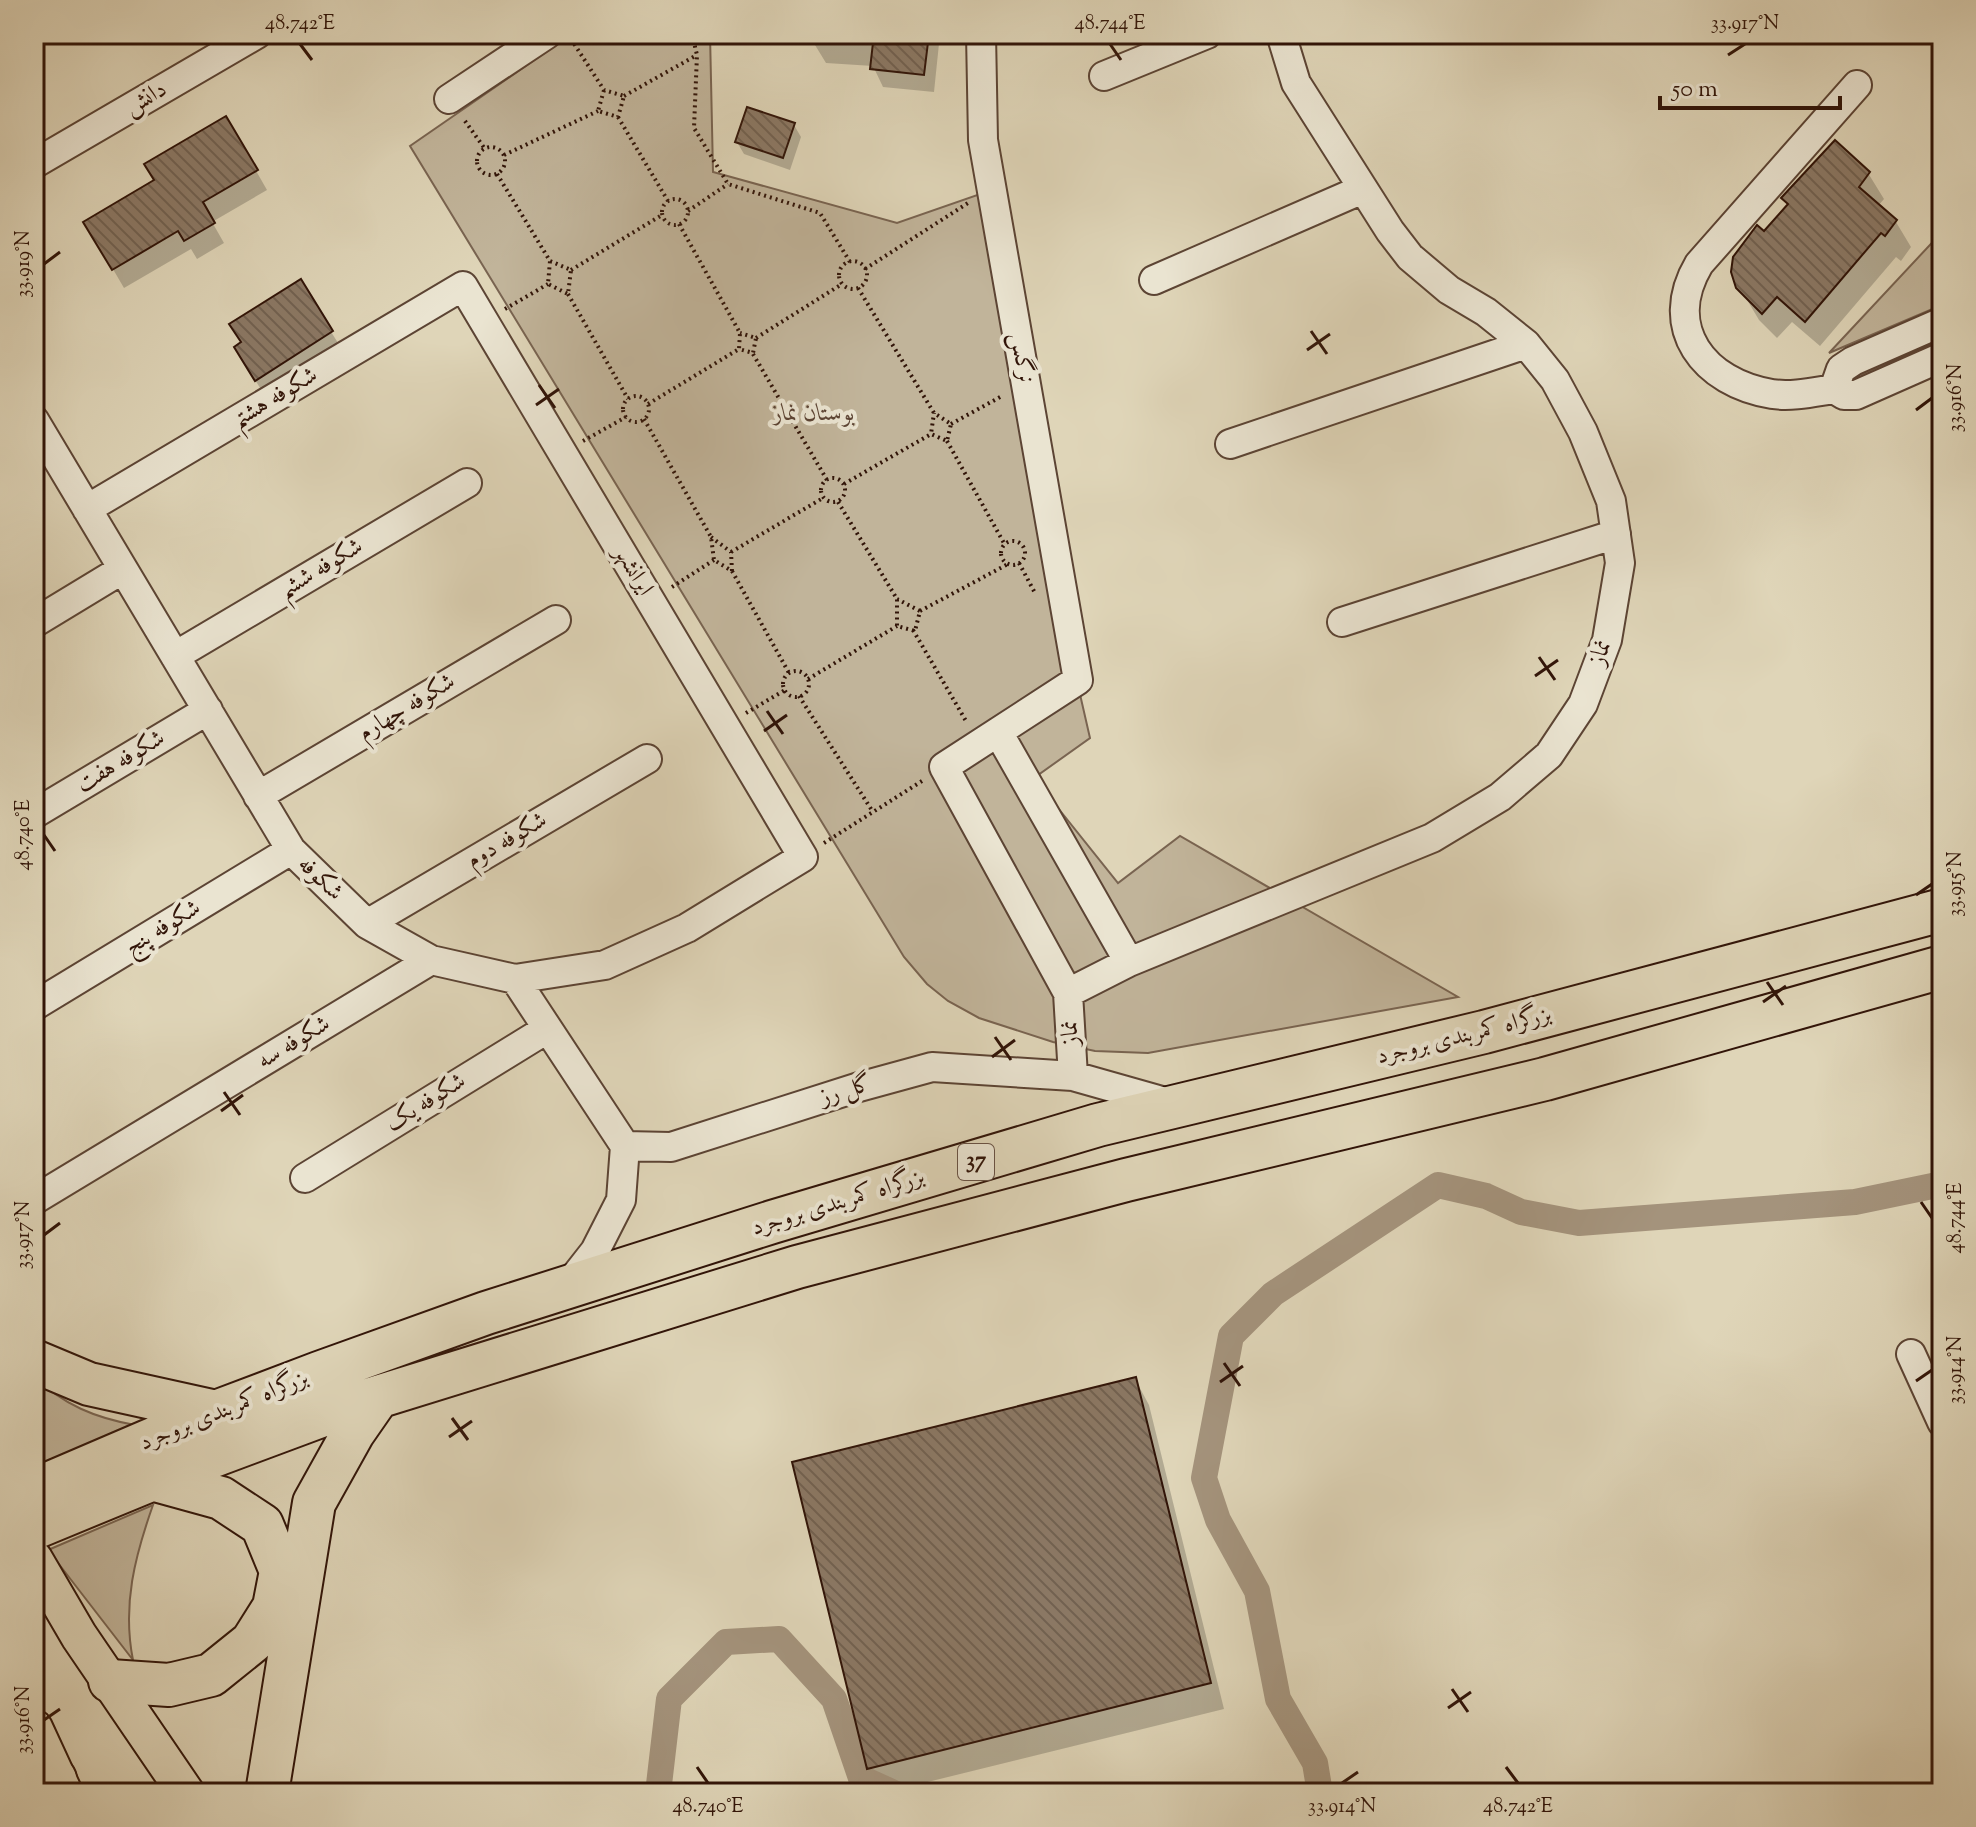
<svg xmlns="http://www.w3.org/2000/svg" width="1976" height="1827" viewBox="0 0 1976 1827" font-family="'Sorts Mill Goudy',Amiri,serif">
	<defs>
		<pattern id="building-back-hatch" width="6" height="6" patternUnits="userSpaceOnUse" patternTransform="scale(2)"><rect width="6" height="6" fill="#8b7864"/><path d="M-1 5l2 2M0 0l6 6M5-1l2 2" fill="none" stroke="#726150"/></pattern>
	</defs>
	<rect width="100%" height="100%" fill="#dfd5b8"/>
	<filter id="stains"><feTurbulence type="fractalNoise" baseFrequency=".0025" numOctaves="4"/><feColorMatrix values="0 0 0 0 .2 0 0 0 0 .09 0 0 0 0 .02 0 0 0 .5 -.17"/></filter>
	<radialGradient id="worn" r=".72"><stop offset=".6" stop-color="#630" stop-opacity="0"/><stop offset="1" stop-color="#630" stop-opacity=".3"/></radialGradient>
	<path fill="#c1b49a" stroke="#796451" stroke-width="2" d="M 572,34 L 710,34 L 713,172 L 897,223 L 983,193 L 1071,655 L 1090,738 L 1034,778 L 1118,883 L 1180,836 L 1458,997 L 1148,1053 L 1095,1051 L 1053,1042 L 979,1018 L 948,1001 L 927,984 L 904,957 L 410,146 Z
		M 1942,232 L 1942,305 L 1829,353 Z
		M 34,1376 C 63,1405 96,1418 135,1425 L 34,1473 Z
		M 153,1505 C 135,1556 122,1605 133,1660 L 48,1550 Z"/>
	<path fill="#0003" d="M 817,34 L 940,34 L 934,92 L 883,87 L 873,66 L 826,63 L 815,45 Z
		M 226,118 L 267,190 L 212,222 L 224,243 L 197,259 L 191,249 L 124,288 L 86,223 L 157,181 Z
		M 794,125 L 801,137 L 790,170 L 744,154 L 737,142 Z
		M 1868,173 L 1884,199 L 1878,206 L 1896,222 L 1911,247 L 1901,261 L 1896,257 L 1820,346 L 1792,322 L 1777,338 L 1759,320 L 1743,293 L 1764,233 L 1788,207 L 1783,198 Z
		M 300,282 L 343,351 L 267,399 L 247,367 Z
		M 1135,1379 L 1149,1405 L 1224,1709 L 883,1793 L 869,1768 Z"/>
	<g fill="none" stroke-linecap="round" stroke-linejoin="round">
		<path stroke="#a4937c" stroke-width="26" d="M 658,1793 L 669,1699 L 726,1642 L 779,1639 L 834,1699 L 861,1778 L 894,1793
			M 1320,1793 L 1315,1763 L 1278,1699 L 1257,1591 L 1218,1520 L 1204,1478 L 1231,1336 L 1273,1294 L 1438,1185 L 1486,1196 L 1521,1212 L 1579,1223 L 1855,1202 L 1942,1184"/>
	</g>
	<path fill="url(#building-back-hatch)" stroke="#311408" stroke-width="2" d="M 874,34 L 929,34 L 924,75 L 870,69 Z
		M 747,107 L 795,123 L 783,158 L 735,142 Z
		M 226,116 L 258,170 L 203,202 L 215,223 L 184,241 L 178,231 L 112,270 L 83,222 L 154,180 L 144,164 Z
		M 1835,140 L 1870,172 L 1859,187 L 1897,220 L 1885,236 L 1881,233 L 1805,322 L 1777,297 L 1762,314 L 1736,288 L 1731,272 L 1733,257 L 1757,225 L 1764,231 L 1788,204 L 1781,198 Z
		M 301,279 L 333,331 L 255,381 L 234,347 L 241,342 L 229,324 Z
		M 1136,1377 L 1211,1683 L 867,1769 L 792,1462 Z"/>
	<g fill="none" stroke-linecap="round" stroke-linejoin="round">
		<defs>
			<path id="minor" d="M 981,34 L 983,140 L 1078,680 L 944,767 L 1068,993
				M 1104,76 L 1207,34
				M 449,99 L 547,34
				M 34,164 L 257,34
				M 1154,280 L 1363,189
				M 1942,322 L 1853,361 L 1841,369 L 1834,389 L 1844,395 L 1856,395 L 1942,357
				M 1834,389 C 1814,392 1792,397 1772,394 C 1704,383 1661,328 1699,264 L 1857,85
				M 34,420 L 291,850 L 367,924 L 431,960 L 515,979 L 605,965 L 687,928 L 803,857 L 463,286 L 87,509
				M 1230,444 L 1526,344
				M 1342,622 L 1616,534
				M 34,623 L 123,569
				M 175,656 L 467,483
				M 998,732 L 1129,962
				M 258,796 L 556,620
				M 34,814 L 208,710
				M 367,924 L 647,759
				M 515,979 L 625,1146 L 621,1200 L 595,1251 L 566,1288
				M 34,1006 L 291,850
				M 1073,1076 L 1068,993 L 1129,962 L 1432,838 L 1500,797 L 1549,755 L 1583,704 L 1607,640 L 1620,563 L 1611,501 L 1583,432 L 1555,380 L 1526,344 L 1486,312 L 1449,290 L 1410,257 L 1390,231 L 1296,83 L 1281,34
				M 625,1146 L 671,1147 L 859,1087 L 932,1067 L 1073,1076 L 1172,1104
				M 305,1178 L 547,1029
				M 34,1200 L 431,960
				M 1911,1354 L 1942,1422"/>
			<path id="major" d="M 34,1559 L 79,1636 L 186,1793
				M 34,1728 L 64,1793"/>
			<path id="highway" d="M 34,1361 L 89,1384 L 216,1412
				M 34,1490 L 216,1412 L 319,1373 L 486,1313 L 772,1222 L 1098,1125 L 1484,1032 L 1942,910
				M 34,1528 L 165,1474 L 342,1408 L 797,1267 L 1126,1180 L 1545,1079 L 1942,967
				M 110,1681 L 169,1685 L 211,1675 L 252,1642 L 274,1607 L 281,1571 L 262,1525 L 221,1498 L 152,1479
				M 34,1769 L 55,1779
				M 267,1793 L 314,1503 L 353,1433 L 378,1397"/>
		</defs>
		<use href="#minor" stroke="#5c4434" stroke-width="32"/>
		<use href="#major" stroke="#311408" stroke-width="40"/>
		<use href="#highway" stroke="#311408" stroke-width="46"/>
		<path stroke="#311408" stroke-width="4" stroke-dasharray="2 4" stroke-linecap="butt" d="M 692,34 L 697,55 L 694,128 L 728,184 L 820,213 L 850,262
			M 571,39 L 604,90 L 624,96 L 618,117 L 598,111 L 604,90
			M 624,96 L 697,55
			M 618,117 L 668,201
			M 465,121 L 485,149
			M477 161a14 14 0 1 1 28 0a14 14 0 1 1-28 0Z
			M 504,155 L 598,111
			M 497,174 L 550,261 L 571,270 L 568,294 L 548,284 L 550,261
			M662 212a13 13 0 1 1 26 0a13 13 0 1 1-26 0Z
			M 688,211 L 728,184
			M 679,224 L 740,333 L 739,349 L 753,353 L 756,338 L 740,333
			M839 275a14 14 0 1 1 28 0a14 14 0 1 1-28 0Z
			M 865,269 L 968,203
			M 571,270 L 662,215
			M 858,288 L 934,413 L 951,424 L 947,441 L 931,434 L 934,413
			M 568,294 L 628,399
			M 505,309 L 548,284
			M 756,338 L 842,284
			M 753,354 L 827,480
			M623 409a13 13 0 1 1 26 0a13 13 0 1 1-26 0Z
			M 648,404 L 739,349
			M 644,419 L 711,537 L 714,560 L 732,571 L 731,552 L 711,537
			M 951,424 L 1002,396
			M 583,441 L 626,417
			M 947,441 L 1005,545
			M821 490a12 12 0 1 1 24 0a12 12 0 1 1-24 0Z
			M 844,484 L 931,434
			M 838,502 L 897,599 L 897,626 L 915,631 L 920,611 L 897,599
			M1001 553a12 12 0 1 1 24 0a12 12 0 1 1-24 0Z
			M 731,552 L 823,498
			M 1019,563 L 1035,593
			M 732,571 L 789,673
			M 672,587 L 714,560
			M 920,611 L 1008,564
			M 913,630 L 966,721
			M783 684a13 13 0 1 1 26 0a13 13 0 1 1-26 0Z
			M 808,679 L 897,626
			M 799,696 L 873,812
			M 746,713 L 785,690
			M 824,843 L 922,781
			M 34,1235 L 42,1230 L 39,1224"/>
		<use href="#minor" stroke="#eae4d1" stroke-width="28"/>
		<use href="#major" stroke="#dfd5b8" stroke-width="36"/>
		<use href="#highway" stroke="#dfd5b8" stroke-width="42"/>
	</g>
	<path fill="none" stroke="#311408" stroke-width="3" d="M 300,44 L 312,60M 1110,44 L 1121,60M 1728,55 L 1745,44M 44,264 L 60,252M 1311,331 L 1327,354M 1307,350 L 1330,334M 539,385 L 555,408M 536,405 L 559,389M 1916,410 L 1932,398M 1539,657 L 1555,680M 1535,676 L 1558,660M 767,711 L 783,734M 764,731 L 787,715M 44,835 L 55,851M 1916,895 L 1932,884M 1767,982 L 1783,1005M 1763,1002 L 1786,986M 995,1037 L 1011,1060M 992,1057 L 1015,1040M 224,1092 L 240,1115M 221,1111 L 243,1095M 1921,1202 L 1932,1218M 44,1235 L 60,1223M 1224,1363 L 1240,1386M 1916,1381 L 1932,1370M 1220,1382 L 1243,1366M 452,1418 L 468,1440M 449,1437 L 472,1421M 1452,1689 L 1468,1712M 1448,1708 L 1471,1692M 44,1720 L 60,1709M 697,1767 L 708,1783M 1506,1767 L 1518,1783M 1342,1783 L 1358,1772"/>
	<g text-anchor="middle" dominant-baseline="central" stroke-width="8" stroke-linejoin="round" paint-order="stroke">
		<rect fill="#eae4d1" stroke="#685244" stroke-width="2" x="958" y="1144" width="36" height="36" rx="6"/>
		<g font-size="22" font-weight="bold" fill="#311408">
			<text x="976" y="1162">37</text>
		</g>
		<g font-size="24" fill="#311408" stroke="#eae4d1">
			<text transform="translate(146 99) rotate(-30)">دانش</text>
			<text transform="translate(1021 358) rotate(80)">نرگس</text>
			<text transform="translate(275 398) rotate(-31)">شکوفه هشتم</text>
			<text transform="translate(321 569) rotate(-31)">شکوفه ششم</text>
			<text transform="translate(633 571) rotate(59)">ایرانشهر</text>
			<text transform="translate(1601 653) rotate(-72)">نماز</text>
			<text transform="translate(407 708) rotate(-31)">شکوفه چهارم</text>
			<text transform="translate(121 762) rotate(-31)">شکوفه هفت</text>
			<text transform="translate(507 841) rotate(-30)">شکوفه دوم</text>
			<text transform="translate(320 879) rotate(44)">شکوفه</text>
			<text transform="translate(163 928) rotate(-31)">شکوفه پنج</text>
			<text transform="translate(1071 1033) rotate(-93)">نماز</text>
			<text transform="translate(1464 1036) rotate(-14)">بزرگراه کمربندی بروجرد</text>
			<text transform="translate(294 1043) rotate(-31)">شکوفه سه</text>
			<text transform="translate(846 1091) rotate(-17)">گل رز</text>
			<text transform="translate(426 1103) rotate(-32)">شکوفه یک</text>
			<text transform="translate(838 1203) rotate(-17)">بزرگراه کمربندی بروجرد</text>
			<text transform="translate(224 1411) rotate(-22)">بزرگراه کمربندی بروجرد</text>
		</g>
		<g font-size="24" font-style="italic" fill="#5c4434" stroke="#eae4d1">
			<text x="814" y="414">بوستان نماز</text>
		</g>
	</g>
	<rect width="1976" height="1827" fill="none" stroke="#dfd5b8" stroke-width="88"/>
	<path d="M1660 96v12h180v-12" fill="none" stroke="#311408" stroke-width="4"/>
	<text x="1672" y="96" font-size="24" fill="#311408" stroke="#eae4d1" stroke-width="6" paint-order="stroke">50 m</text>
	<rect x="44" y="44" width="1888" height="1739" fill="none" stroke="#311408" stroke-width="3"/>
	<g font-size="20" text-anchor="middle" fill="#311408">
		<text x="300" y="29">48.742°E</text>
		<text x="1110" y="29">48.744°E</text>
		<text x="1745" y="29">33.917°N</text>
		<text transform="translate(22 264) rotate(-90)" y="7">33.919°N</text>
		<text transform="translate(1954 398) rotate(-90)" y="7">33.916°N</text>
		<text transform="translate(22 835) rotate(-90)" y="7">48.740°E</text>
		<text transform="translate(1954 884) rotate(-90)" y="7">33.915°N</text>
		<text transform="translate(1954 1218) rotate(-90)" y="7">48.744°E</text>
		<text transform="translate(22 1235) rotate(-90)" y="7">33.917°N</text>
		<text transform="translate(1954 1370) rotate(-90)" y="7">33.914°N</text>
		<text transform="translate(22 1720) rotate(-90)" y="7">33.916°N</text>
		<text x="708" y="1812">48.740°E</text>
		<text x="1342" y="1812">33.914°N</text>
		<text x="1518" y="1812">48.742°E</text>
	</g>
	<rect width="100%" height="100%" filter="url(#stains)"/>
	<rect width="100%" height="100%" fill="url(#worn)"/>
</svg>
